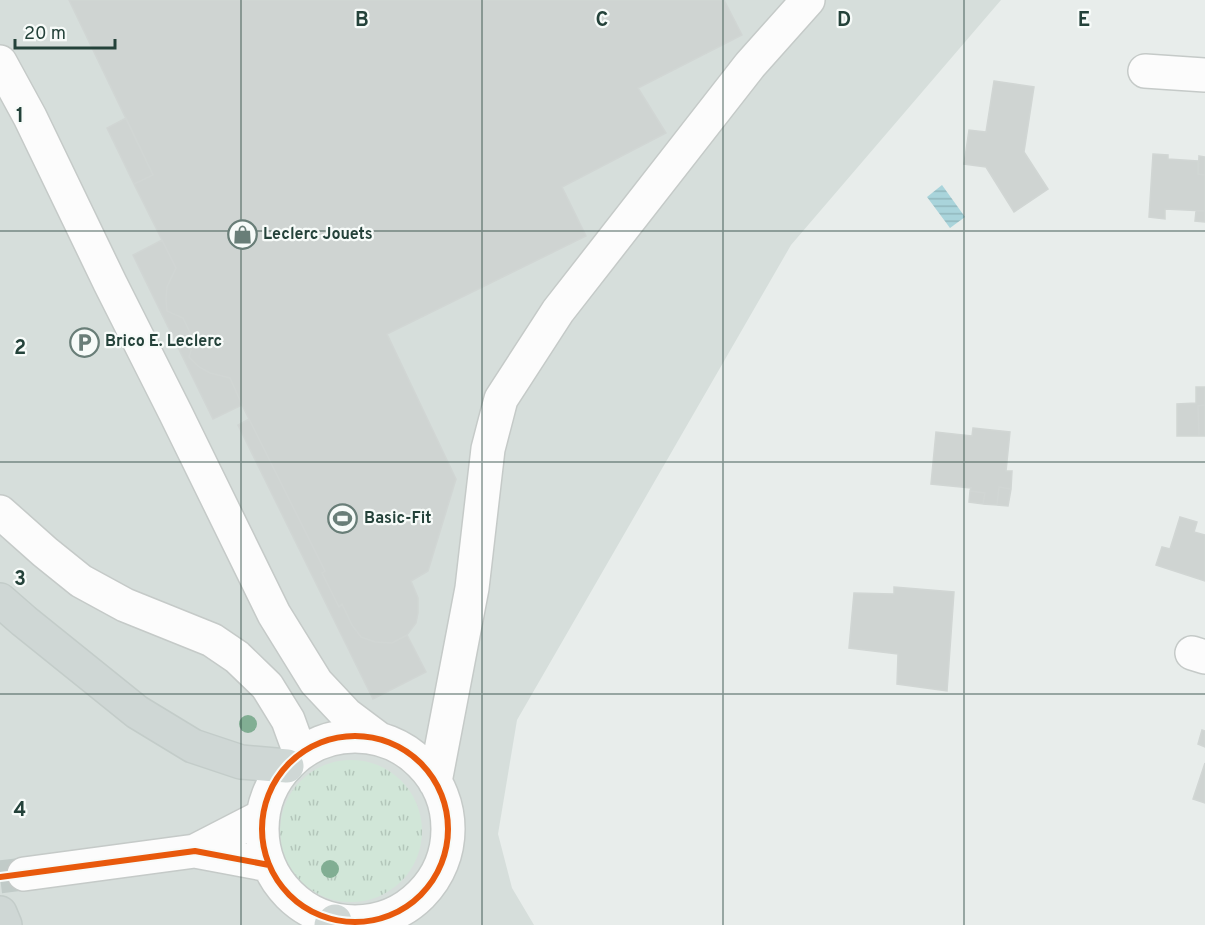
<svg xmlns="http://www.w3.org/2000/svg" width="1205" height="925" viewBox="0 0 1205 925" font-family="Overpass,sans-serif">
	<defs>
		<pattern id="grass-tufts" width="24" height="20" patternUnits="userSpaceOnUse" patternTransform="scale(1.5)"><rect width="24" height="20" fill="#d1e6d8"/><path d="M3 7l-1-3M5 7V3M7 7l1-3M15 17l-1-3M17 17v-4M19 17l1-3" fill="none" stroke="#b3c6ba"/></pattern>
		<pattern id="water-rules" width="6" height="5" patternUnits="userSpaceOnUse" patternTransform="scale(1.5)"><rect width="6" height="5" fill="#a9d4db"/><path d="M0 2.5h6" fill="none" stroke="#91b7bd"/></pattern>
	</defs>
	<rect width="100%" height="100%" fill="#e8edeb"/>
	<path fill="#d6dedb" d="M 0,0 L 1001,0 L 791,245 L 517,720 L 498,834 L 512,888 L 534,925 L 0,925 Z"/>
	<path fill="url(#grass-tufts)" d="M280 831a71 71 0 1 1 142 0a71 71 0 1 1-142 0Z"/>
	<path fill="url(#water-rules)" d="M 942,185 L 965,217 L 950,228 L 927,197 Z"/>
	<path fill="#cfd4d2" stroke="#d1d6d4" stroke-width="1.5" d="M 69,0 L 724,0 L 742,35 L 638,88 L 666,133 L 562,187 L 586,236 L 387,334 L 456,479 L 428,571 L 411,581 L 418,598 L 418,613 L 416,623 L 407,635 L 392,643 L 375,642 L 361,637 L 352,625 L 342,604 L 339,607 L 322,573 L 325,571 L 242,405 L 230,378 L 210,373 L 199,367 L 189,357 L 194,341 L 183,318 L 167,311 L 166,299 L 167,287 L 176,268 L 134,184 L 153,175 Z
		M 994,81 L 1034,87 L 1024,152 L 1048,189 L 1014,212 L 986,167 L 964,164 L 969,130 L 986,132 Z
		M 126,118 L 153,175 L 134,184 L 107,128 Z
		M 1153,154 L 1168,155 L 1168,159 L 1198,161 L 1198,174 L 1205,175 L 1205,211 L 1165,209 L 1165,219 L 1149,217 Z
		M 1199,156 L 1205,157 L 1205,175 L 1198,174 Z
		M 1196,211 L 1205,211 L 1205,222 L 1195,221 Z
		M 162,240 L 176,268 L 167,287 L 166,299 L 167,311 L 183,318 L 194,341 L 189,357 L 199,367 L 210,373 L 230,378 L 242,405 L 213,419 L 133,255 Z
		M 1196,387 L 1205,387 L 1205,405 L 1198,406 L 1199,436 L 1177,436 L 1177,404 L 1196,403 Z
		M 1205,405 L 1205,436 L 1199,436 L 1198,406 Z
		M 249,419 L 325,571 L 322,573 L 339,607 L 342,604 L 352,625 L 361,637 L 375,642 L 392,643 L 407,635 L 426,672 L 373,699 L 238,425 Z
		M 973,428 L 1010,432 L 1006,471 L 1012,471 L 1011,489 L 999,487 L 997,505 L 983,504 L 985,493 L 970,491 L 971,488 L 931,484 L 936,432 L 972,436 Z
		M 999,487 L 1011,489 L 1008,506 L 997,505 Z
		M 970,491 L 985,493 L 983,504 L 969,502 Z
		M 1180,517 L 1197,522 L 1194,532 L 1205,535 L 1205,581 L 1156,565 L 1162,547 L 1170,549 Z
		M 894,587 L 954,592 L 947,691 L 897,684 L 898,654 L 849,648 L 854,593 L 894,594 Z
		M 1202,730 L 1205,731 L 1205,747 L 1198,744 Z
		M 1205,763 L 1205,803 L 1193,799 Z"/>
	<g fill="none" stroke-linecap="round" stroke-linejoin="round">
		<path stroke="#c1cbc8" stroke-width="33" stroke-dasharray="33 16" stroke-linecap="butt" d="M 0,877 L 24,874"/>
		<defs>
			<path id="minor" d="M 0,62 L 30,117 L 110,283 L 176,414 L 274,614 L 316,682 L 347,715 L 379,739
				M 1145,71 L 1205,75
				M 0,512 L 45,552 L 81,581 L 125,605 L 212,640 L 237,657 L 267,686 L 288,720 L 300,753
				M 1192,653 L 1205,657
				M262 829a93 93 0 1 1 186 0a93 93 0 1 1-186 0Z
				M 435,782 L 472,588 L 488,449 L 501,399 L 558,311 L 750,65 L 808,0
				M 195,851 L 263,816
				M 24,874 L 195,851 L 269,865"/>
			<path id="major" d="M 0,600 L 24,621 L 137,712 L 193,746 L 241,762 L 287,766
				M 0,913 L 5,925
				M 331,925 L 335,921"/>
		</defs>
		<use href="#minor" stroke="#c5cac8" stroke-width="36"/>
		<use href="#major" stroke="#c3ccc9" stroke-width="36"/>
		<use href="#minor" stroke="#fcfcfc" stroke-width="33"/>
		<use href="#major" stroke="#cfd7d5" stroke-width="33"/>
		<defs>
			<path id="cycleway" d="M262 829a93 93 0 1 1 186 0a93 93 0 1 1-186 0Z
				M 0,877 L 195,851 L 269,865"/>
		</defs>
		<use href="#cycleway" stroke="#f7fbf9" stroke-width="10"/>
		<use href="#cycleway" stroke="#e8590c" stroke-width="6"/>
	</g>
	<g fill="#81ae93">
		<circle cx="248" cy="724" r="9"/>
		<circle cx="330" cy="869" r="9"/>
	</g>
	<path fill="none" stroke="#24423a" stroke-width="1.5" stroke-opacity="0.55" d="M 241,0 L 241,925M 482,0 L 482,925M 723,0 L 723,925M 964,0 L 964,925M 0,231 L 1205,231M 0,462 L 1205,462M 0,694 L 1205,694"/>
	<defs>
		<symbol id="shop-ring" viewBox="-11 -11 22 22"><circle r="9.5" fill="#f7fbf9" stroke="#697e78" stroke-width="1.5"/><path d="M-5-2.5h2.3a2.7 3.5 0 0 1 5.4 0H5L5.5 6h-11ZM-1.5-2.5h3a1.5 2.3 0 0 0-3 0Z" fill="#697e78"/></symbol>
		<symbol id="parking-ring" viewBox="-11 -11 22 22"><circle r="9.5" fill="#f7fbf9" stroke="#697e78" stroke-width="1.5"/><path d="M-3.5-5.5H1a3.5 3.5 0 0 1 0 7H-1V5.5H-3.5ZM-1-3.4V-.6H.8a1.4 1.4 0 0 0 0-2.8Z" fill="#697e78"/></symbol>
		<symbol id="stadium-ring" viewBox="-11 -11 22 22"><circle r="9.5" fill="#f7fbf9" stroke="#697e78" stroke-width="1.5"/><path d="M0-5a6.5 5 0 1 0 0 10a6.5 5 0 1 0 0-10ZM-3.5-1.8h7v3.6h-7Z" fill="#697e78"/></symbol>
	</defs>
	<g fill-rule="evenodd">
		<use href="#shop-ring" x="226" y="218" width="33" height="33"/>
		<use href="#parking-ring" x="68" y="326" width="33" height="33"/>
		<use href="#stadium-ring" x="326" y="502" width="33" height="33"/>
	</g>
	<g text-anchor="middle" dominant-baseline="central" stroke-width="4.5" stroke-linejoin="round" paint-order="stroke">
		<g font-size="16" font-weight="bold" fill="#24423a" stroke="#f7fbf9" text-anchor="start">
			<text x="263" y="235">Leclerc Jouets</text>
			<text x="105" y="342">Brico E. Leclerc</text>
			<text x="364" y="519">Basic-Fit</text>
		</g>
	</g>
	<g font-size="20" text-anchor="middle" font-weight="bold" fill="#24423a" stroke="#f7fbf9" stroke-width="4.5" stroke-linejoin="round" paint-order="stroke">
		<text x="362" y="26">B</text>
		<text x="602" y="26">C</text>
		<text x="844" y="26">D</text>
		<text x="1084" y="26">E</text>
		<text x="20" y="122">1</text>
		<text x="20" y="354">2</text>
		<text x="20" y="585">3</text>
		<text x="20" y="816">4</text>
	</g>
	<path d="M15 39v9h100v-9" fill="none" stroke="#24423a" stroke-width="3"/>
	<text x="24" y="39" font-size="18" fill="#24423a" stroke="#f7fbf9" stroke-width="4.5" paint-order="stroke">20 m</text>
</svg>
